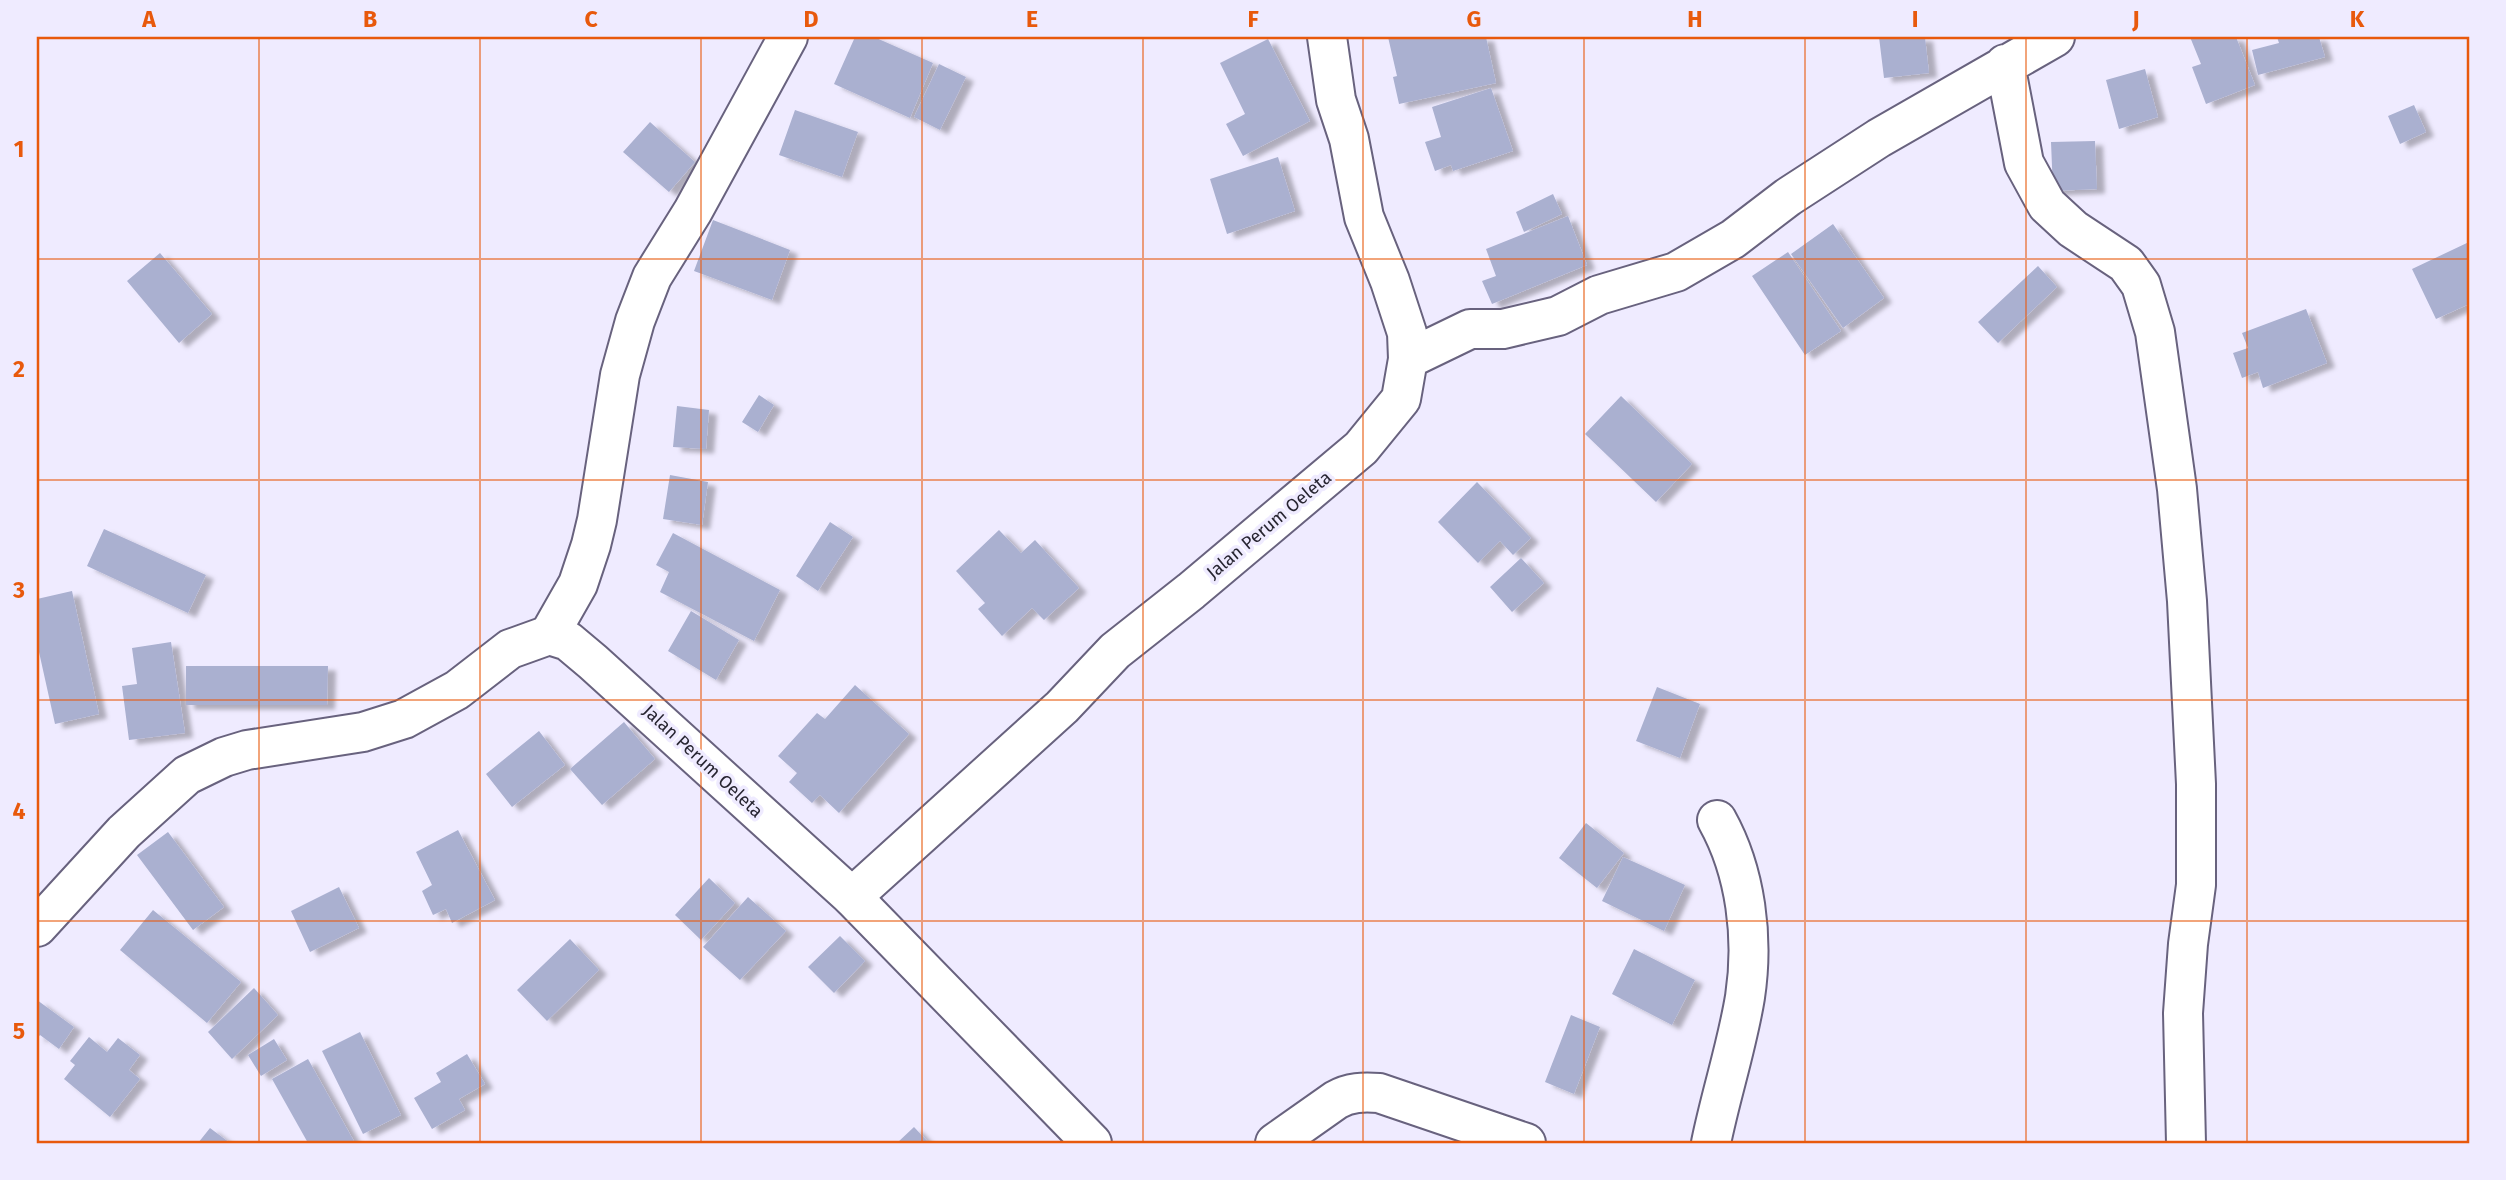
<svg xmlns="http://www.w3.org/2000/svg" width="2506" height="1180" viewBox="0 0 2506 1180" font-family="'Fira Sans',sans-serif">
	<defs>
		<filter id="shadow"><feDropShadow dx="8" dy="4.5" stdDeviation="2" flood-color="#0004"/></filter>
	</defs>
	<rect width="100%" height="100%" fill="#efebff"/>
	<path fill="#aab0d0" filter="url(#shadow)" d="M 855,37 L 874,37 L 933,63 L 910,118 L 834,84 Z
		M 1388,37 L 1486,37 L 1496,83 L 1399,104 L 1393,77 L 1397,76 Z
		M 1879,37 L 1925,37 L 1929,73 L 1884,78 Z
		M 2190,37 L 2236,37 L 2255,85 L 2206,104 L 2192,67 L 2201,64 Z
		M 2277,37 L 2319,37 L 2325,57 L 2258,75 L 2252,50 L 2279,43 Z
		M 1268,39 L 1310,121 L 1243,156 L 1226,124 L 1245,114 L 1220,63 Z
		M 939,64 L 966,77 L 940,130 L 914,117 Z
		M 2145,69 L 2158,117 L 2119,129 L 2106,80 Z
		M 1491,88 L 1513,151 L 1453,171 L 1451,165 L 1435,171 L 1425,142 L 1441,137 L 1432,107 Z
		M 2414,105 L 2426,132 L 2400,144 L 2388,116 Z
		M 795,110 L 858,132 L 842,177 L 779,155 Z
		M 650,122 L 695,162 L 669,192 L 623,152 Z
		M 2095,141 L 2097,189 L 2053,191 L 2051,142 Z
		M 1278,157 L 1295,211 L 1227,234 L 1210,179 Z
		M 1553,194 L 1562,214 L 1524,232 L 1516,212 Z
		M 1568,216 L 1587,265 L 1492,304 L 1482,281 L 1496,276 L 1486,249 Z
		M 713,220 L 790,250 L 772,300 L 694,271 Z
		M 1833,224 L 1884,298 L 1843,328 L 1791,254 Z
		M 2469,242 L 2469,304 L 2436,319 L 2412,269 Z
		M 1788,252 L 1841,331 L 1805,355 L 1752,276 Z
		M 160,253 L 212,314 L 179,343 L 127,281 Z
		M 2038,266 L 2057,287 L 1998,343 L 1978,322 Z
		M 2306,309 L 2327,363 L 2263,388 L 2258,372 L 2242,378 L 2233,353 L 2248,348 L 2242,333 Z
		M 759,395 L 774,405 L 758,432 L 742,422 Z
		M 1621,396 L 1692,464 L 1656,502 L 1585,434 Z
		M 677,406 L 709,410 L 706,449 L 673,447 Z
		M 670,475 L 708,482 L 702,525 L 663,519 Z
		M 1477,482 L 1531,538 L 1513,555 L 1500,541 L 1478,563 L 1438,522 Z
		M 830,522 L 853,537 L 818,591 L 796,576 Z
		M 104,529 L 206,575 L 188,613 L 87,566 Z
		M 999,530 L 1021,553 L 1035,540 L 1079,588 L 1044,620 L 1032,608 L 1002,636 L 978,609 L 985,603 L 956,571 Z
		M 673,533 L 780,590 L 754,641 L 660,592 L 669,572 L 656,565 Z
		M 1521,558 L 1544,583 L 1512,612 L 1490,587 Z
		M 72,591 L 99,714 L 55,724 L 37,643 L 37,599 Z
		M 691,611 L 739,640 L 716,680 L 668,651 Z
		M 171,642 L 185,733 L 129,740 L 122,686 L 137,684 L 132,648 Z
		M 186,666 L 328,666 L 327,705 L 186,705 Z
		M 855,685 L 909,734 L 839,813 L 820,795 L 812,803 L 789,782 L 797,773 L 778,756 L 817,713 L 825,719 Z
		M 1657,687 L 1700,704 L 1680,758 L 1636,741 Z
		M 624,722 L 655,759 L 602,805 L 570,769 Z
		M 539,731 L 565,765 L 512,807 L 486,774 Z
		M 1586,823 L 1624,853 L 1597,888 L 1559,858 Z
		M 458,830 L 495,900 L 452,923 L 446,909 L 433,915 L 422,891 L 432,885 L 416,852 Z
		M 168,832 L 224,907 L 193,930 L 137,855 Z
		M 1623,857 L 1685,885 L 1664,931 L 1602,901 Z
		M 709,878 L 735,903 L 701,940 L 675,915 Z
		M 339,887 L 359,928 L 310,952 L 291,911 Z
		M 748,897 L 786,931 L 740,980 L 703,947 Z
		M 153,910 L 241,982 L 207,1023 L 120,950 Z
		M 840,936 L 865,961 L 834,993 L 808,967 Z
		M 570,939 L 599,970 L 547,1021 L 517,990 Z
		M 1634,949 L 1695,980 L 1672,1025 L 1612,994 Z
		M 254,988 L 278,1015 L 232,1059 L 208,1032 Z
		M 37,1000 L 74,1027 L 59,1049 L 40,1035 L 37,1039 Z
		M 1571,1015 L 1600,1027 L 1574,1094 L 1545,1082 Z
		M 360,1032 L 401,1115 L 363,1134 L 322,1051 Z
		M 89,1037 L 107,1052 L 118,1038 L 140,1055 L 129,1070 L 140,1079 L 110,1117 L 64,1079 L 75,1065 L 70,1061 Z
		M 274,1039 L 287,1060 L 261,1076 L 248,1055 Z
		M 467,1054 L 485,1084 L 459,1099 L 465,1110 L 432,1129 L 414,1098 L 441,1082 L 436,1073 Z
		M 308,1059 L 355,1143 L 308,1143 L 272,1079 Z
		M 914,1127 L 929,1143 L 897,1143 Z
		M 210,1128 L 230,1143 L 198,1143 Z"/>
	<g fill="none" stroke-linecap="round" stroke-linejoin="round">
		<defs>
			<path id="street" d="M 2005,64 L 2024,163 L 2047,205 L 2073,229 L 2126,264 L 2141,285 L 2155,332 L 2177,489 L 2187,601 L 2196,784 L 2196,885 L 2188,944 L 2183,1013 L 2186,1143
				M 1408,359 L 1470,329 L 1503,329 L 1558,316 L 1599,295 L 1676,272 L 1733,239 L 1788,197 L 1879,138 L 2055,37
				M 852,897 L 1062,707 L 1115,651 L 1191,591 L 1361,448 L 1401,399 L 1408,359 L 1407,333 L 1390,281 L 1364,217 L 1349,139 L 1336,100 L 1327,37
				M 37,927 L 124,832 L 187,775 L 224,757 L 247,750 L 363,732 L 404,719 L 457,690 L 510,649 L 549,635 L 578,584 L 591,545 L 597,520 L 620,375 L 635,321 L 652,277 L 693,211 L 788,37
				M 1275,1143 L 1336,1100 C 1350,1092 1363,1092 1379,1093 L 1526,1143
				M 1711,1143 C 1721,1094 1737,1046 1745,997 C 1754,938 1746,872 1717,820"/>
			<path id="secondary" d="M 549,635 L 568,641 L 593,662 L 852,897 L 1092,1143"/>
		</defs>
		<use href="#street" stroke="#68627e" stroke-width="42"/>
		<use href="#secondary" stroke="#68627e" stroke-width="42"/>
		<use href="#street" stroke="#fff" stroke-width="38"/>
		<use href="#secondary" stroke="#fff" stroke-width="38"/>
	</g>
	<path fill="none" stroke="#e8590c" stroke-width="2" stroke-opacity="0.55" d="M 259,37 L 259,1143M 480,37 L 480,1143M 701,37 L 701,1143M 922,37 L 922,1143M 1143,37 L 1143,1143M 1363,37 L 1363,1143M 1584,37 L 1584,1143M 1805,37 L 1805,1143M 2026,37 L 2026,1143M 2247,37 L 2247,1143M 37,259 L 2469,259M 37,480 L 2469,480M 37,700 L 2469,700M 37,921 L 2469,921"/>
	<g text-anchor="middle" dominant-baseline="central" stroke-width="7" stroke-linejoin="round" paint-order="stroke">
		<g font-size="18" fill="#272531" stroke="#efebff">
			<text transform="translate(1269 525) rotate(-40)">Jalan Perum Oeleta</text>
			<text transform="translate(703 761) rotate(43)">Jalan Perum Oeleta</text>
		</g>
	</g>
	<rect width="2506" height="1180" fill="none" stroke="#efebff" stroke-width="77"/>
	<rect x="38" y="38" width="2430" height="1104" fill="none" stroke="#e8590c" stroke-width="2.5"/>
	<g font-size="23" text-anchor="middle" font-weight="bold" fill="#e8590c">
		<text x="149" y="27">A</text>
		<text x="370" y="27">B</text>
		<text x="591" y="27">C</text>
		<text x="811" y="27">D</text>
		<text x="1032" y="27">E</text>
		<text x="1253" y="27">F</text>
		<text x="1474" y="27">G</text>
		<text x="1695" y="27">H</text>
		<text x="1915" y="27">I</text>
		<text x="2136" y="27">J</text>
		<text x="2357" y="27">K</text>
		<text x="19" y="157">1</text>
		<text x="19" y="377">2</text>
		<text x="19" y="598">3</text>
		<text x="19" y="819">4</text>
		<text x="19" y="1039">5</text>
	</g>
</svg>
